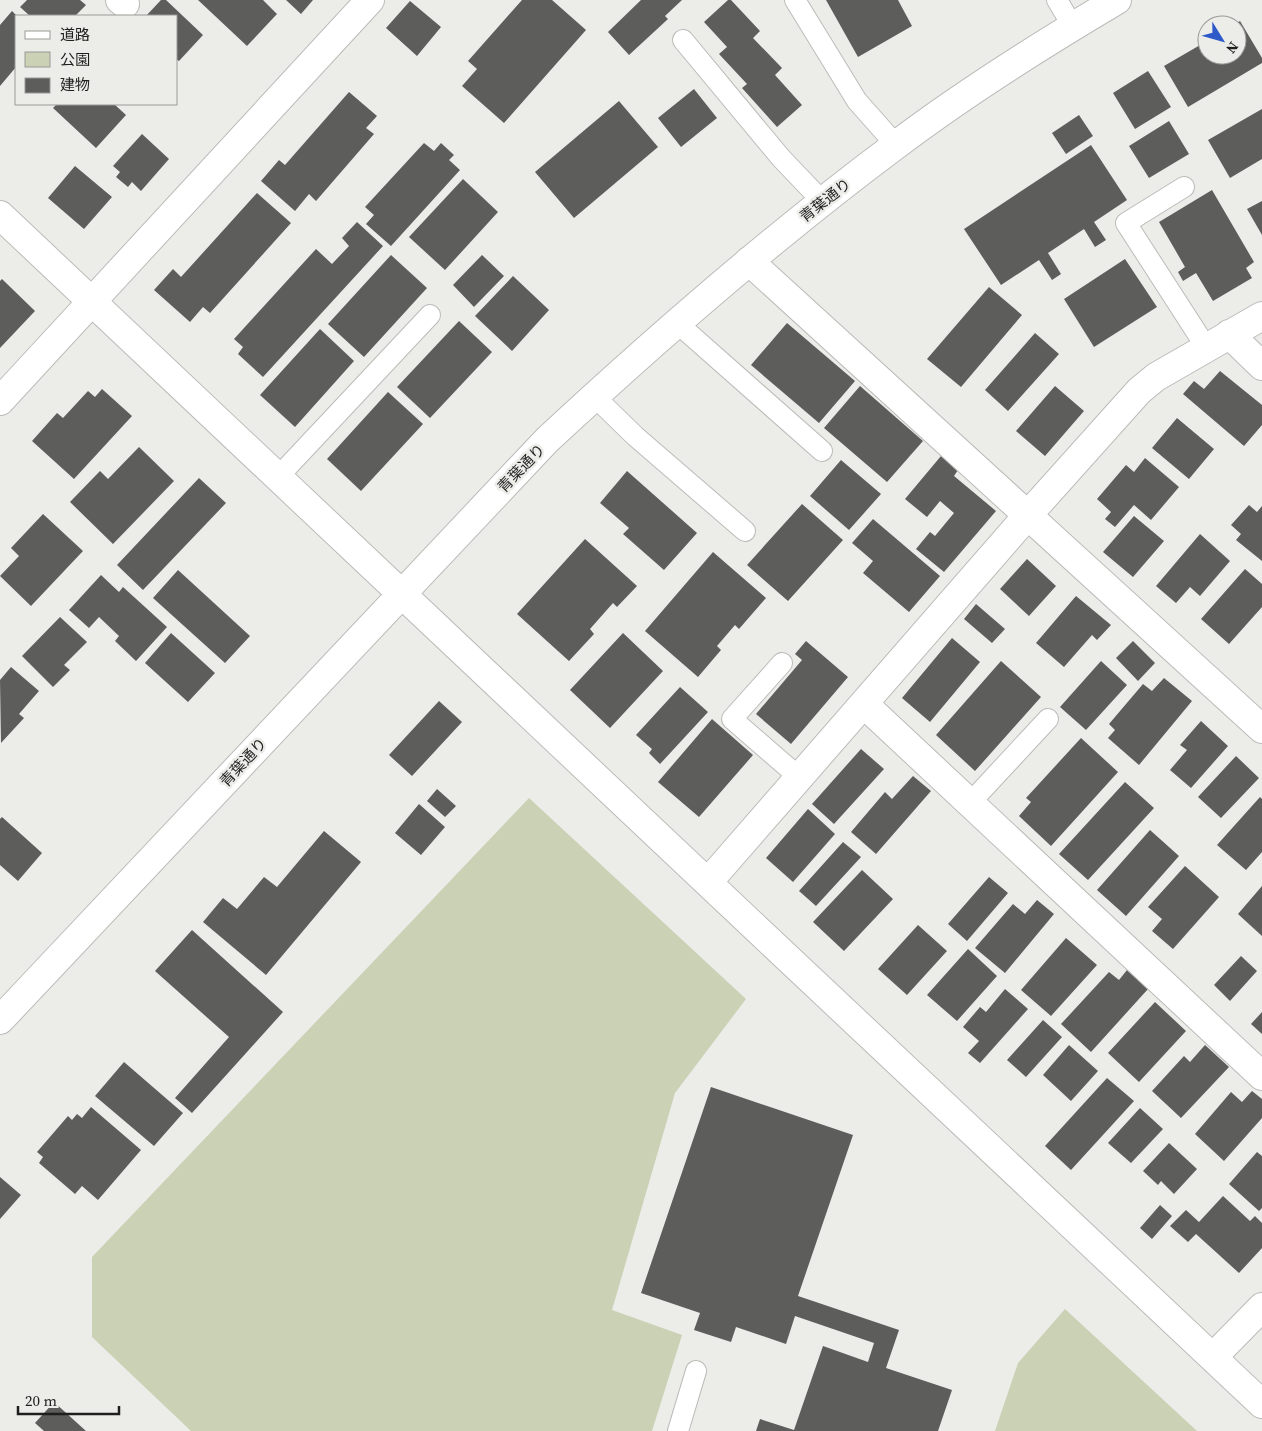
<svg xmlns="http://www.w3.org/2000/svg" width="1262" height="1431" viewBox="0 0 1262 1431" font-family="'Source Serif 4','Noto Sans JP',serif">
	<rect width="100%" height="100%" fill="#ecece9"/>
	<path fill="#cbd1b4" d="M 529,798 L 746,999 L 675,1093 L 612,1310 L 682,1335 L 652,1431 L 191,1431 L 92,1337 L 92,1257 Z
		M 1065,1309 L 1197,1431 L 995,1431 L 1018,1363 Z"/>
	<path fill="#5d5d5b" d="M 27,0 L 80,0 L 86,5 L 75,16 L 30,16 L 20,7 Z
		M 161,0 L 166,0 L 203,35 L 179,61 L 176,59 L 176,16 L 146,16 Z
		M 198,0 L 263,0 L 277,14 L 247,46 Z
		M 286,0 L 313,0 L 301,14 Z
		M 522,0 L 552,0 L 586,30 L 504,123 L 462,86 L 477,69 L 468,61 Z
		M 641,0 L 682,0 L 665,16 L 668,19 L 629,55 L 608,32 Z
		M 728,0 L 731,0 L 760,31 L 753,38 L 782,68 L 775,75 L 802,105 L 777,127 L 742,88 L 747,84 L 719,54 L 727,47 L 704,22 Z
		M 826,0 L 898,0 L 912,26 L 858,57 Z
		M 410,1 L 441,27 L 417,56 L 386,28 Z
		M 12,11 L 16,15 L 16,67 L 0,86 L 0,25 Z
		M 1240,21 L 1262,58 L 1262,63 L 1188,107 L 1164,66 L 1207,41 L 1207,55 L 1237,55 L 1237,25 L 1234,25 Z
		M 1148,71 L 1171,107 L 1135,129 L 1113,93 Z
		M 694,89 L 717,118 L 681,147 L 658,118 Z
		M 349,92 L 377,116 L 366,128 L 374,134 L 316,201 L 309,194 L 295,211 L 261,181 L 279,160 L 285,165 Z
		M 619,101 L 658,147 L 574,218 L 535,172 Z
		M 57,104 L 114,104 L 126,115 L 96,148 L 53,108 Z
		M 1262,109 L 1262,159 L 1230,178 L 1208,140 Z
		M 1079,115 L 1093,136 L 1066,154 L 1052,133 Z
		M 1169,121 L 1189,154 L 1149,178 L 1129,146 Z
		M 142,134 L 169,159 L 141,191 L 132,182 L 128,187 L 116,177 L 120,172 L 113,166 Z
		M 424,143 L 434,151 L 441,143 L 454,155 L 449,160 L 460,170 L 391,246 L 366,224 L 374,215 L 365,207 Z
		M 1091,145 L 1127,200 L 1094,222 L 1106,240 L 1095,247 L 1084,229 L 1048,253 L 1061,274 L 1052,280 L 1039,260 L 1001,285 L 964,229 Z
		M 75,166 L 112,197 L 84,229 L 48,198 Z
		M 463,179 L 498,212 L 445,270 L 409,237 Z
		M 1212,190 L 1254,262 L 1246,268 L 1252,278 L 1213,301 L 1196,273 L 1183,281 L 1178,272 L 1185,267 L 1159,222 Z
		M 257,193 L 291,223 L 210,313 L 203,307 L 190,322 L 154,290 L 173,269 L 181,277 Z
		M 1262,201 L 1262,235 L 1247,209 Z
		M 357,222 L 383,246 L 263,377 L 238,354 L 243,347 L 234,339 L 316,249 L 332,264 L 349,246 L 342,238 Z
		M 391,255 L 427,288 L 364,357 L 328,324 Z
		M 482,255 L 504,276 L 474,307 L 453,285 Z
		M 1125,259 L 1157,307 L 1094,347 L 1064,299 Z
		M 513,276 L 549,310 L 512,351 L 475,316 Z
		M 2,279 L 35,311 L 0,348 L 0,281 Z
		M 989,287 L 1022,315 L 961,387 L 927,359 Z
		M 459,321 L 492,352 L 430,418 L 397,387 Z
		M 787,323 L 855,381 L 819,423 L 751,365 Z
		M 320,329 L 354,361 L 295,427 L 260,395 Z
		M 1035,333 L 1059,354 L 1008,411 L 985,390 Z
		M 1220,371 L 1262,405 L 1262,425 L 1244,446 L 1183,394 L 1194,381 L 1204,389 Z
		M 860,386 L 923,441 L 887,482 L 824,428 Z
		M 1055,386 L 1084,411 L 1045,456 L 1016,431 Z
		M 102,389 L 132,416 L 74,479 L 32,441 L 57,413 L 63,418 L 88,391 L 95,397 Z
		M 388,392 L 423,424 L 361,491 L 327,459 Z
		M 1177,418 L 1214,449 L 1189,479 L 1152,448 Z
		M 139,447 L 174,481 L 113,544 L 70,502 L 100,471 L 108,479 Z
		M 941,456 L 958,470 L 954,476 L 996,511 L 944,572 L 916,549 L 930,532 L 935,536 L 954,513 L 940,501 L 927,517 L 905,499 Z
		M 1145,458 L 1179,487 L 1151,520 L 1134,505 L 1115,527 L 1105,519 L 1111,512 L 1097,499 L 1126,465 L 1134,472 Z
		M 841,460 L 881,494 L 849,530 L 810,496 Z
		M 627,471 L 697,533 L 664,570 L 623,534 L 629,528 L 600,503 Z
		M 199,478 L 226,503 L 143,590 L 117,565 Z
		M 802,504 L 843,540 L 788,601 L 747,565 Z
		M 1249,505 L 1257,512 L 1262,506 L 1262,561 L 1236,540 L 1241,534 L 1231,525 Z
		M 43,514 L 83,551 L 31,606 L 0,576 L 19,556 L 11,548 Z
		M 1134,516 L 1164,541 L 1133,577 L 1103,552 Z
		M 873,519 L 940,576 L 909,612 L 863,573 L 873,561 L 852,543 Z
		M 1200,534 L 1230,561 L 1200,596 L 1190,587 L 1176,603 L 1156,586 Z
		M 585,539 L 637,586 L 617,607 L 613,603 L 590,629 L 594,634 L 569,661 L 517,614 Z
		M 713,552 L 766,598 L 739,629 L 735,625 L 717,646 L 721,650 L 698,677 L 645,631 Z
		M 1027,559 L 1056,586 L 1029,616 L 1000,589 Z
		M 1245,569 L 1262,584 L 1262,607 L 1229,644 L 1201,619 Z
		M 178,570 L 250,636 L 225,663 L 153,598 Z
		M 101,575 L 119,592 L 123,587 L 167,627 L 136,661 L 115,641 L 119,636 L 99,617 L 89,628 L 69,610 Z
		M 1076,596 L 1111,625 L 1097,640 L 1092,635 L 1064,667 L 1036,643 Z
		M 976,604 L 1005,629 L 992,643 L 964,619 Z
		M 60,617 L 87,642 L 64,665 L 70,670 L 53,687 L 22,656 Z
		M 171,633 L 215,673 L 188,702 L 145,663 Z
		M 623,633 L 663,671 L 610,728 L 570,690 Z
		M 952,638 L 980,662 L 930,722 L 902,698 Z
		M 806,641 L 848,677 L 791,744 L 756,714 L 802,660 L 795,654 Z
		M 1133,641 L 1155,663 L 1138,681 L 1116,658 Z
		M 1001,661 L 1041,697 L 975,771 L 936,735 Z
		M 1101,661 L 1127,685 L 1086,730 L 1060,707 Z
		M 11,667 L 39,691 L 19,714 L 24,718 L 1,743 L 0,680 Z
		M 1164,678 L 1192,701 L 1139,765 L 1108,738 L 1115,730 L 1109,724 L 1143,684 L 1152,691 Z
		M 680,687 L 708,712 L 660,764 L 649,753 L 652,749 L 636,735 Z
		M 439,701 L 462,722 L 412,776 L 389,755 Z
		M 712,719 L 753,755 L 699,817 L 658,782 Z
		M 1201,721 L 1228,746 L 1191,788 L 1170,770 L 1187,750 L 1180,745 Z
		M 1081,738 L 1118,772 L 1051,846 L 1019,816 L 1031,802 L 1026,798 Z
		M 861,749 L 884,769 L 834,824 L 812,804 Z
		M 1236,756 L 1259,778 L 1221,818 L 1198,797 Z
		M 913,776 L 931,791 L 876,854 L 851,832 L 885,792 L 892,799 Z
		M 1125,782 L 1154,808 L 1088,880 L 1059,854 Z
		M 437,789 L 456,806 L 445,817 L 427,801 Z
		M 1260,797 L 1262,799 L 1262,852 L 1246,870 L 1217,845 Z
		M 419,804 L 445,827 L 421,855 L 395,833 Z
		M 808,809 L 835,834 L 793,882 L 766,858 Z
		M 2,817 L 42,853 L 18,881 L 0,865 L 0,819 Z
		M 1150,830 L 1179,856 L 1126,916 L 1097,890 Z
		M 324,831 L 361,862 L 266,975 L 203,922 L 223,898 L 237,909 L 264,877 L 277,887 Z
		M 843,842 L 861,857 L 816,906 L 799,891 Z
		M 1185,866 L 1219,897 L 1173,949 L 1152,931 L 1162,919 L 1148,907 Z
		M 862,870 L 893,899 L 844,951 L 813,922 Z
		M 989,877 L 1008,893 L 967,941 L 948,924 Z
		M 1262,886 L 1262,936 L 1238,914 Z
		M 1037,900 L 1054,914 L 1005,973 L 975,948 L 1013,904 L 1025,914 Z
		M 918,925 L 947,951 L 907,995 L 878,969 Z
		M 192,930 L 283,1012 L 192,1113 L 175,1098 L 229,1037 L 155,971 Z
		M 1066,938 L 1097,965 L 1051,1016 L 1021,990 Z
		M 968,949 L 997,976 L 957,1021 L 927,995 Z
		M 1241,956 L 1257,971 L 1230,1001 L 1214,985 Z
		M 1127,970 L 1148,989 L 1091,1052 L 1061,1024 L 1109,972 L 1119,980 Z
		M 1005,989 L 1028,1009 L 980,1063 L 968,1053 L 979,1041 L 963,1027 L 980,1007 L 986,1012 Z
		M 1155,1002 L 1186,1031 L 1139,1082 L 1108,1053 Z
		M 1262,1012 L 1262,1034 L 1251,1024 Z
		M 1043,1020 L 1062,1037 L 1026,1077 L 1007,1060 Z
		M 1069,1045 L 1098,1071 L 1071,1101 L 1043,1075 Z
		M 1205,1045 L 1229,1067 L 1181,1118 L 1152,1091 L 1184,1056 L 1190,1062 Z
		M 124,1062 L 183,1113 L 154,1146 L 95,1096 Z
		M 1107,1078 L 1134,1101 L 1071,1170 L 1045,1146 Z
		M 711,1087 L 853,1135 L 798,1296 L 899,1330 L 886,1368 L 952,1390 L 938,1431 L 756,1431 L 760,1419 L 794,1430 L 823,1346 L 868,1362 L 874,1343 L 795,1316 L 786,1344 L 736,1327 L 731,1342 L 694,1330 L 700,1313 L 641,1293 Z
		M 1252,1091 L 1262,1099 L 1262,1118 L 1224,1161 L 1195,1134 L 1231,1092 L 1242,1102 Z
		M 91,1107 L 141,1150 L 98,1200 L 82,1186 L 75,1194 L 39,1163 L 43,1157 L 37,1152 L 68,1116 L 72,1120 L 77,1114 L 82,1118 Z
		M 1140,1108 L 1163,1129 L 1131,1163 L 1108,1143 Z
		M 1169,1143 L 1197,1169 L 1174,1194 L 1161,1181 L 1158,1185 L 1143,1171 Z
		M 1257,1152 L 1262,1156 L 1262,1208 L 1259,1211 L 1229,1184 Z
		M 0,1177 L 21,1195 L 0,1219 Z
		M 1223,1196 L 1250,1221 L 1255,1216 L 1262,1223 L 1262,1248 L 1239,1273 L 1196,1234 L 1188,1242 L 1170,1226 L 1186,1210 L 1199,1222 Z
		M 1160,1205 L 1172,1216 L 1152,1239 L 1140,1228 Z
		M 54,1402 L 86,1431 L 44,1431 L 35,1423 Z"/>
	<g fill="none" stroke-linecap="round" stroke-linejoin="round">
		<defs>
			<path id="lane" d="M 795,0 L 857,101 L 896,145
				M 1057,0 L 1073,27
				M 683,40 L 781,158 L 822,201
				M 1184,187 L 1126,223 L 1206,347
				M 676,322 L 822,451
				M 594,396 L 635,436 L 745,531
				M 277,478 L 430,315
				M 782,663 L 732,719 L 800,778
				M 970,803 L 1048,719
				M 678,1431 L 696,1371"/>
			<path id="street" d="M 120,0 L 125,4
				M 749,261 L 1262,729
				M 1229,334 L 1262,366
				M 0,401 L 370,0
				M 865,705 L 1262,1076
				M 709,881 L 1027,516 L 1139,391 L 1156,377 L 1262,316
				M 1213,1357 L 1262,1307"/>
			<path id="secondary" d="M 0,215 C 418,614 842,1007 1262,1404
				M 0,1020 L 547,440 C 659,336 774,236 896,145 C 966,92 1041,45 1117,0"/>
		</defs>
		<use href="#lane" stroke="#bbbcb9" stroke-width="22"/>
		<use href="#street" stroke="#bbbcb9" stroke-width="30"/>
		<use href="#secondary" stroke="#bbbcb9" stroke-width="30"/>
		<use href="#lane" stroke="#fff" stroke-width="20"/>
		<use href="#street" stroke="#fff" stroke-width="28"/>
		<use href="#secondary" stroke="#fff" stroke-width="28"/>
	</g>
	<g text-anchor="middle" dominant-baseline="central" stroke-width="5" stroke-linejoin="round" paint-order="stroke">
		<g font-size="15" fill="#1f201e" stroke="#ecece9">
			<text transform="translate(825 200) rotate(-38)">青葉通り</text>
			<text transform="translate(521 468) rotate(-46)">青葉通り</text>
			<text transform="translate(243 762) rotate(-47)">青葉通り</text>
		</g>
	</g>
	<rect x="15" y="15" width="162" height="90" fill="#ecece9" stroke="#9a9a98"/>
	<rect x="25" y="31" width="25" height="8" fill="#ffffff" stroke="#9a9a98"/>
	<text x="60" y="40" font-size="15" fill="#1f201e">道路</text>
	<rect x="25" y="52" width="25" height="15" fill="#cbd1b4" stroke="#9a9a98"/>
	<text x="60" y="65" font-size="15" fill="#1f201e">公園</text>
	<rect x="25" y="78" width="25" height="15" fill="#5d5d5b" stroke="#9a9a98"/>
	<text x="60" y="90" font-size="15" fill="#1f201e">建物</text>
	<g transform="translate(1222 40) rotate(127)"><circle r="24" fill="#ecece9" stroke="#9a9a98"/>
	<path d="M0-4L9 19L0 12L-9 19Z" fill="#2e5ac9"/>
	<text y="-8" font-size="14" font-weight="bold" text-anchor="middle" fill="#1f201e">N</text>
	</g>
	<path d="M18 1406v8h101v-8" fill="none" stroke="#1f201e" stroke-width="2.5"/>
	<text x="25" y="1406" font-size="15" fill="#1f201e" stroke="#ecece9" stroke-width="4" paint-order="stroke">20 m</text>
</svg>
